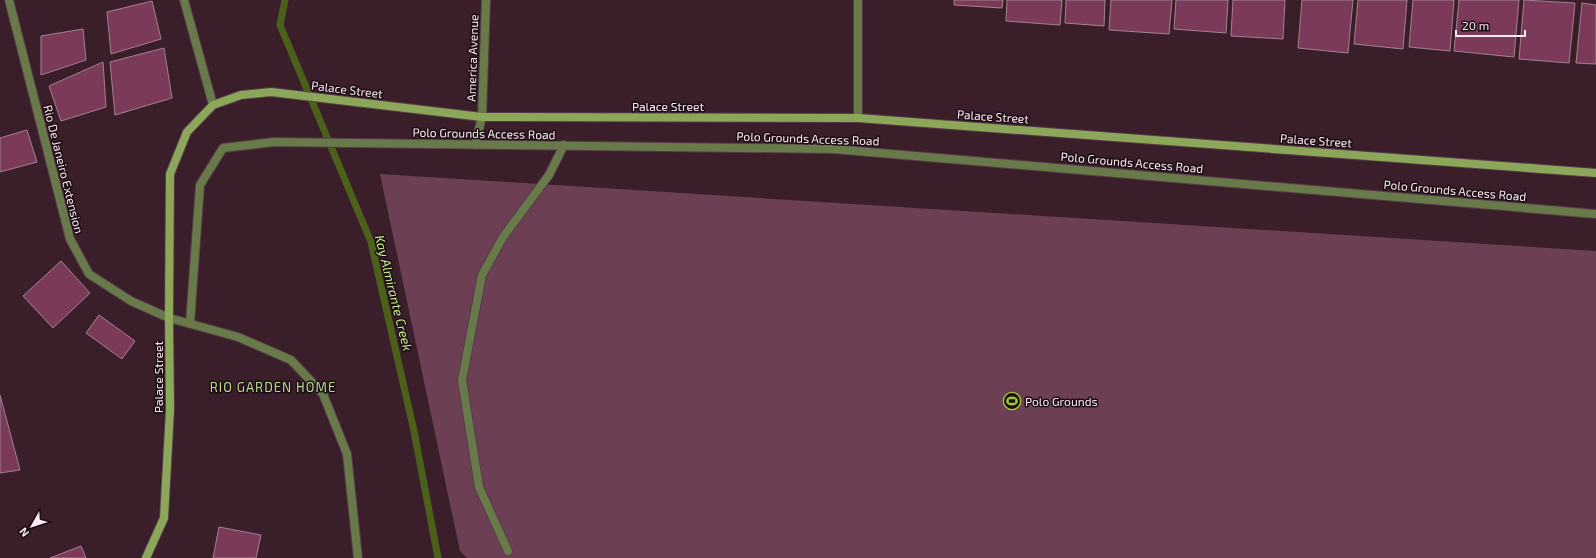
<svg xmlns="http://www.w3.org/2000/svg" width="1596" height="558" viewBox="0 0 1596 558" font-family="'Exo 2',sans-serif">
	<rect width="100%" height="100%" fill="#3a1f2b"/>
	<path fill="#6d3f54" d="M 380,174 L 1596,251 L 1596,558 L 467,558 L 460,551 Z"/>
	<g fill="none" stroke-linecap="round" stroke-linejoin="round">
		<path stroke="#4b611a" stroke-width="7" d="M 285,0 L 280,25 L 371,242 L 414,431 L 438,558"/>
	</g>
	<path fill="#7b3a59" stroke="#a48190" d="M 954,0 L 1003,0 L 1002,8 L 954,5 Z
		M 1007,0 L 1062,0 L 1060,25 L 1006,21 Z
		M 1066,0 L 1105,0 L 1104,26 L 1065,23 Z
		M 1111,0 L 1172,0 L 1169,34 L 1109,30 Z
		M 1176,0 L 1228,0 L 1226,33 L 1174,29 Z
		M 1233,0 L 1285,0 L 1283,39 L 1231,36 Z
		M 1302,0 L 1353,0 L 1348,53 L 1298,48 Z
		M 1358,0 L 1407,0 L 1403,49 L 1354,44 Z
		M 1413,0 L 1454,0 L 1450,51 L 1409,47 Z
		M 1459,0 L 1519,0 L 1514,57 L 1454,51 Z
		M 1524,0 L 1575,3 L 1569,63 L 1519,59 Z
		M 152,1 L 161,39 L 111,54 L 107,12 Z
		M 1582,3 L 1596,5 L 1596,64 L 1576,63 Z
		M 83,29 L 86,60 L 41,75 L 41,36 Z
		M 164,48 L 172,98 L 115,115 L 110,62 Z
		M 103,62 L 106,107 L 61,121 L 49,86 Z
		M 27,130 L 37,162 L 0,172 L 0,138 Z
		M 61,261 L 90,293 L 53,328 L 23,296 Z
		M 99,315 L 135,341 L 122,359 L 86,333 Z
		M 0,395 L 20,470 L 0,473 Z
		M 219,527 L 261,535 L 256,558 L 213,558 Z
		M 81,546 L 86,558 L 50,558 Z"/>
	<g fill="none" stroke-linecap="round" stroke-linejoin="round">
		<defs>
			<path id="lane" d="M 475,145 L 482,117
				M 190,323 L 200,185 L 223,148 L 274,142 L 833,149 L 1596,214
				M 508,551 L 479,487 L 462,380 L 482,275 L 503,237 L 549,175 L 564,145"/>
			<path id="street" d="M 9,0 L 70,239 L 89,274 L 131,301 L 169,318 L 238,337 L 291,360 L 323,394 L 347,454 L 358,558
				M 184,0 L 213,105
				M 858,0 L 858,118
				M 482,117 L 486,0"/>
			<path id="secondary" d="M 146,558 L 164,518 L 170,410 L 169,318 L 170,174 L 187,132 L 213,105 L 241,95 L 271,92 L 482,117 L 858,118 L 1596,173"/>
		</defs>
		<use href="#lane" stroke="#553c47" stroke-width="10"/>
		<use href="#street" stroke="#553c47" stroke-width="10"/>
		<use href="#secondary" stroke="#553c47" stroke-width="10"/>
		<use href="#lane" stroke="#687a4a" stroke-width="8"/>
		<use href="#street" stroke="#687a4a" stroke-width="8"/>
		<use href="#secondary" stroke="#8ca75a" stroke-width="8"/>
	</g>
	<defs>
		<symbol id="stadium-ring" viewBox="-11 -11 22 22"><circle r="9.5" fill="#1a0d13" stroke="#9dca30" stroke-width="1.5"/><path d="M0-5a6.5 5 0 1 0 0 10a6.5 5 0 1 0 0-10ZM-3.5-1.8h7v3.6h-7Z" fill="#9dca30"/></symbol>
	</defs>
	<g fill-rule="evenodd">
		<use href="#stadium-ring" x="1002" y="391" width="20" height="20"/>
	</g>
	<g text-anchor="middle" dominant-baseline="central" stroke-width="3" stroke-linejoin="round" paint-order="stroke">
		<g font-size="12" fill="#feebf2" stroke="#1a0d13">
			<text transform="translate(472 58) rotate(-88)">America Avenue</text>
			<text transform="translate(347 89) rotate(7)">Palace Street</text>
			<text x="668" y="106">Palace Street</text>
			<text transform="translate(993 116) rotate(4)">Palace Street</text>
			<text transform="translate(484 133) rotate(1)">Polo Grounds Access Road</text>
			<text transform="translate(808 138) rotate(2)">Polo Grounds Access Road</text>
			<text transform="translate(1316 140) rotate(4)">Palace Street</text>
			<text transform="translate(1132 162) rotate(5)">Polo Grounds Access Road</text>
			<text transform="translate(64 169) rotate(76)">Rio De Janeiro Extension</text>
			<text transform="translate(1455 190) rotate(5)">Polo Grounds Access Road</text>
			<text transform="translate(158 377) rotate(-90)">Palace Street</text>
		</g>
		<g font-size="12" fill="#feebf2" stroke="#1a0d13" text-anchor="start">
			<text x="1025" y="401">Polo Grounds</text>
		</g>
		<g font-size="13" font-style="italic" fill="#c7eb8a" stroke="#1a0d13">
			<text transform="translate(394 293) rotate(76)">Kay Almirante Creek</text>
		</g>
		<g font-size="13" letter-spacing="1" fill="#bdd890" stroke="#1a0d13">
			<text x="273" y="387">RIO GARDEN HOME</text>
		</g>
	</g>
	<g transform="translate(32 526) rotate(231)" stroke="#1a0d13" stroke-width="3" paint-order="stroke">
	<path d="M0-3L7 15L0 10L-7 15Z" fill="#feebf2"/>
	<text y="-6" font-size="11" font-weight="bold" text-anchor="middle" fill="#feebf2">N</text>
	</g>
	<path d="M1456 30v6h69v-6" fill="none" stroke="#feebf2" stroke-width="2"/>
	<text x="1462" y="30" font-size="12" fill="#feebf2" stroke="#1a0d13" stroke-width="3" paint-order="stroke">20 m</text>
</svg>
